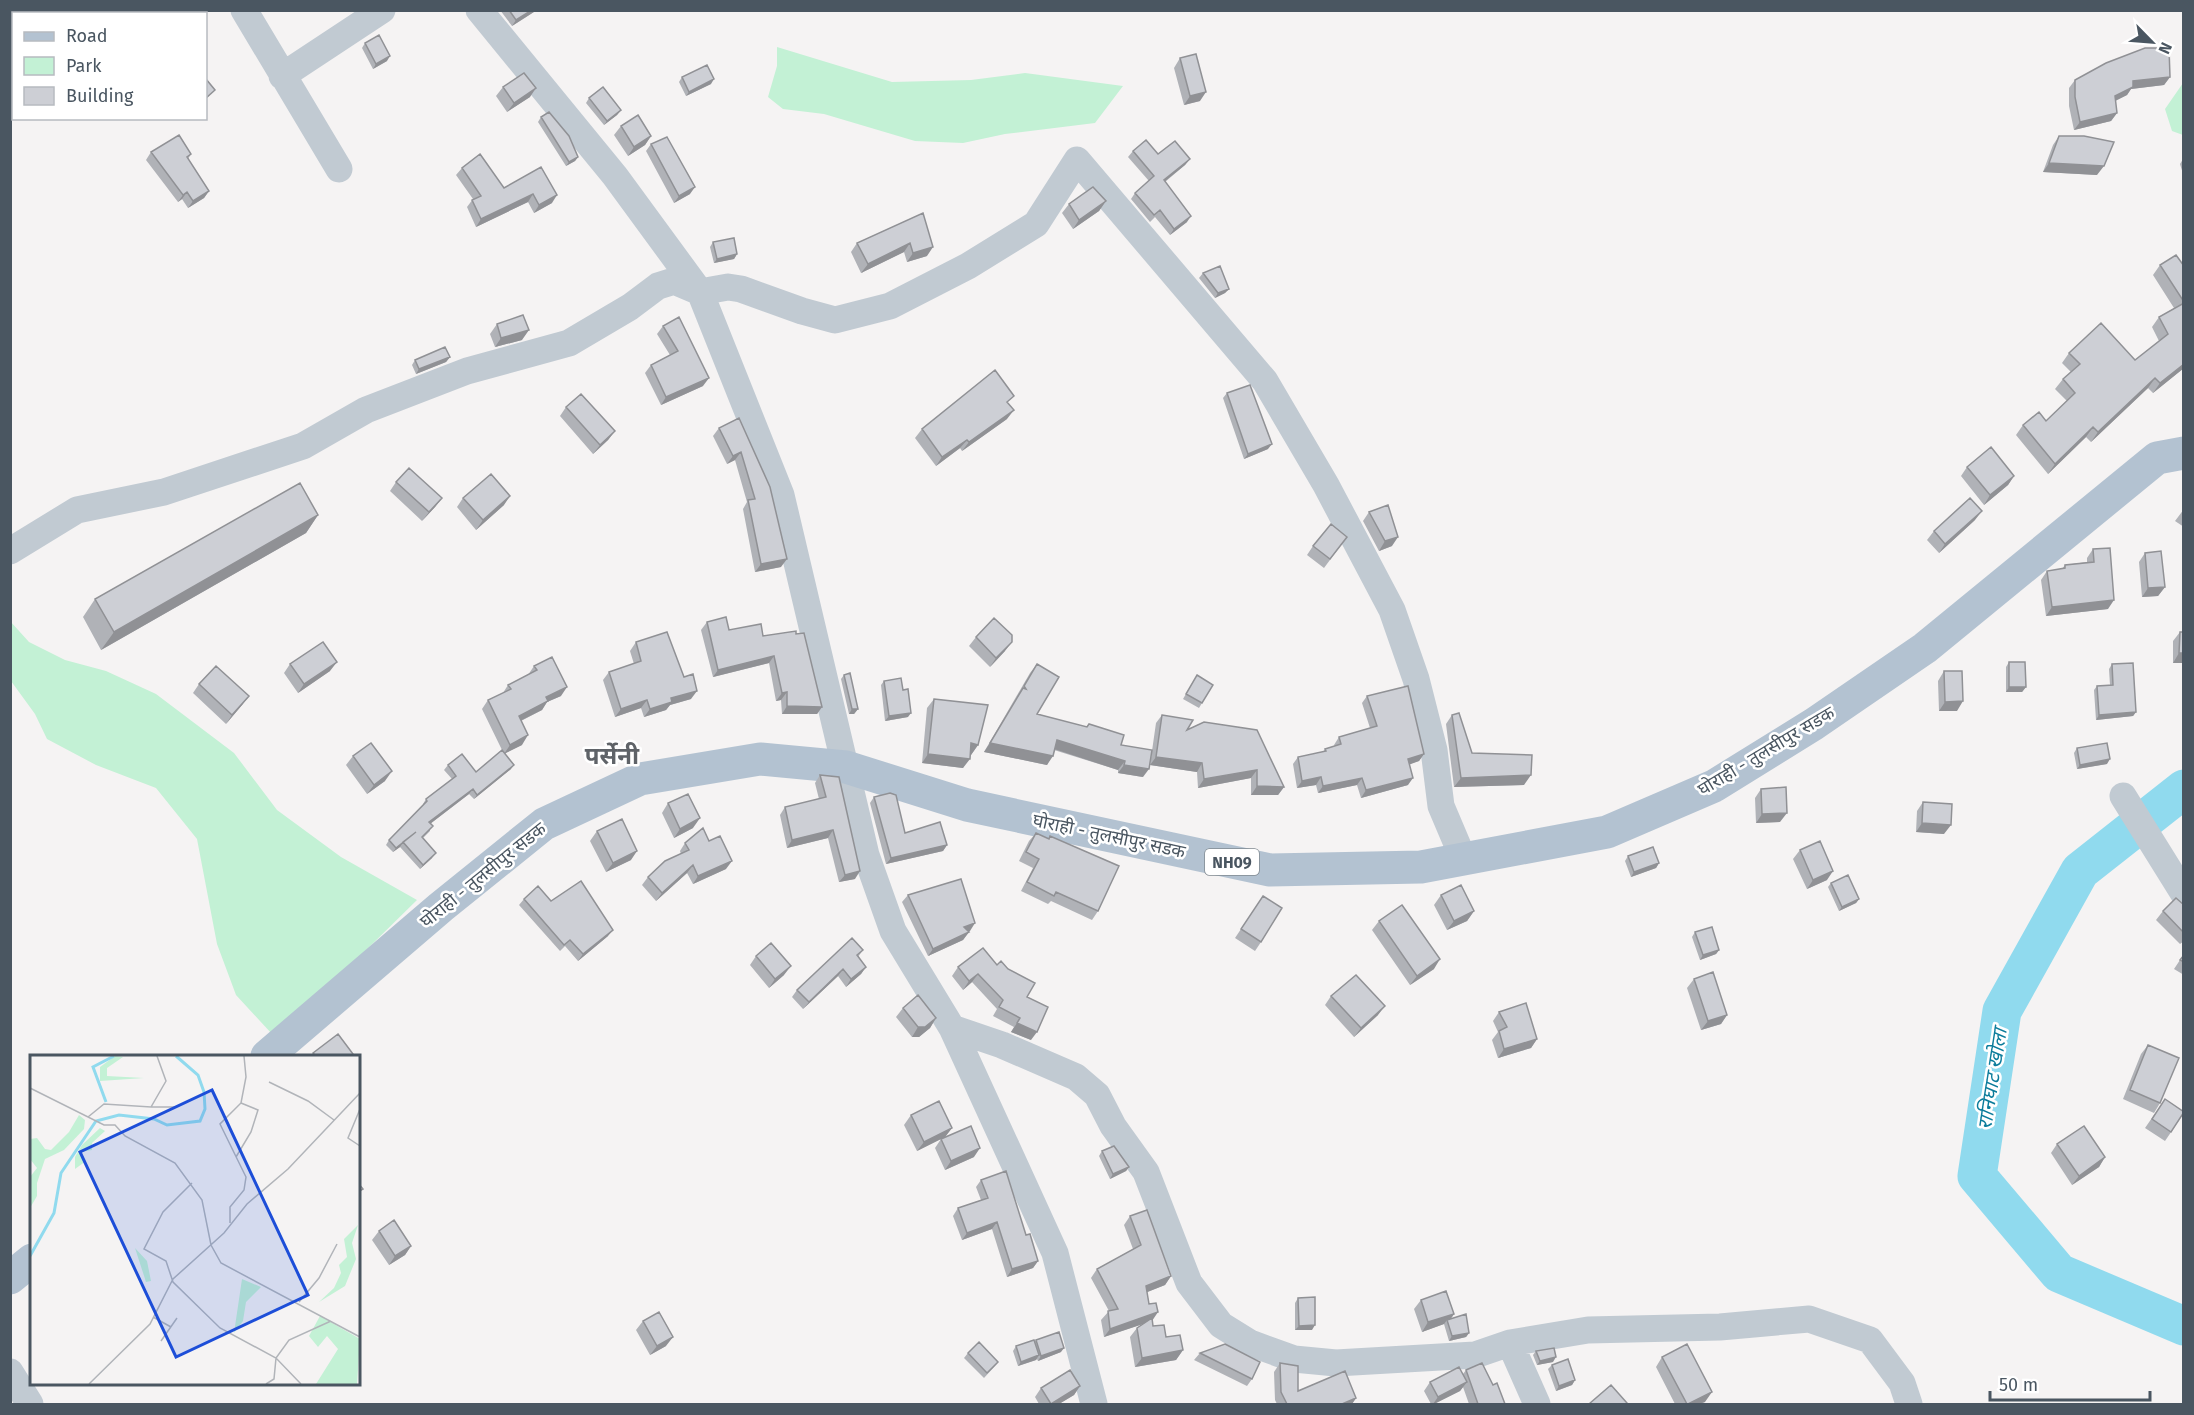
<svg xmlns="http://www.w3.org/2000/svg" width="2194" height="1415" viewBox="0 0 2194 1415" font-family="'Fira Sans','Noto Sans Devanagari',sans-serif">
	<rect width="100%" height="100%" fill="#f5f3f3"/>
	<path fill="#c3f1d5" d="M 777,47 L 892,82 L 971,80 L 1025,73 L 1123,86 L 1095,123 L 1005,134 L 963,143 L 915,141 L 824,114 L 783,109 L 768,97 L 777,66 Z
		M 2183,83 L 2183,135 L 2172,131 L 2165,109 Z
		M 10,621 L 29,642 L 65,660 L 106,671 L 156,694 L 234,753 L 277,810 L 341,857 L 417,900 L 356,960 L 272,1034 L 236,995 L 217,944 L 197,839 L 156,788 L 96,765 L 47,739 L 35,714 L 11,681 Z"/>
	<g fill="none" stroke-linecap="round" stroke-linejoin="round">
		<path stroke="#90daee" stroke-width="39" d="M 2184,789 L 2080,871 L 2002,1011 L 1977,1176 L 2059,1273 L 2184,1326"/>
		<path stroke="#c1cad2" stroke-width="27" d="M 244,10 L 339,169
			M 479,10 L 615,176 L 700,292 L 781,495 L 866,855 L 893,931 L 952,1028 L 1055,1253 L 1094,1404
			M 282,76 L 382,10
			M 10,551 L 77,510 L 164,492 L 303,446 L 366,410 L 467,371 L 569,343 L 630,307 L 658,286 L 674,281 L 700,292 L 728,287 L 741,289 L 802,311 L 835,320 L 890,306 L 968,266 L 1036,224 L 1077,160 L 1265,381 L 1326,485 L 1392,610 L 1416,679 L 1434,750 L 1441,806 L 1463,858
			M 2123,796 L 2184,894
			M 952,1028 L 1002,1045 L 1076,1077 L 1097,1095 L 1113,1126 L 1146,1172 L 1189,1283 L 1221,1325 L 1250,1343 L 1294,1359 L 1336,1363 L 1475,1355 L 1510,1343 L 1588,1330 L 1720,1327 L 1809,1319 L 1870,1340 L 1902,1383 L 1909,1404
			M 1510,1343 L 1537,1404
			M 10,1372 L 30,1404"/>
		<path stroke="#b3c2d1" stroke-width="33" d="M 267,1056 L 441,907 L 544,824 L 640,779 L 760,759 L 846,767 L 967,805 L 1270,870 L 1421,867 L 1607,832 L 1714,786 L 1814,724 L 1925,648 L 2157,458 L 2184,453
			M 10,1278 L 32,1260"/>
	</g>
	<path fill="#b0b2b7" d="M 500,10 L 537,10 L 512,26 Z
		M 365,43 L 387,61 L 373,69 L 362,48 Z
		M 1180,58 L 1200,101 L 1184,105 L 1174,68 Z
		M 682,77 L 711,84 L 686,96 L 679,82 Z
		M 2170,77 L 2164,85 L 2131,89 L 2127,95 L 2115,101 L 2117,113 L 2111,121 L 2074,130 L 2069,106 L 2069,88 L 2075,80 Z
		M 503,87 L 530,97 L 507,112 L 496,96 Z
		M 589,98 L 621,110 L 617,115 L 604,125 L 586,103 Z
		M 541,117 L 578,157 L 575,161 L 566,166 L 538,122 Z
		M 621,126 L 651,136 L 645,145 L 628,156 L 614,135 Z
		M 2059,136 L 2097,175 L 2043,172 L 2053,145 Z
		M 651,144 L 690,194 L 674,203 L 646,151 Z
		M 1133,151 L 1190,159 L 1185,165 L 1165,182 L 1187,222 L 1170,235 L 1155,217 L 1150,222 L 1131,199 L 1135,193 L 1149,181 L 1128,157 Z
		M 151,152 L 191,154 L 188,159 L 209,191 L 204,198 L 188,208 L 182,199 L 178,202 L 146,160 Z
		M 2183,159 L 2184,159 L 2184,177 L 2180,164 Z
		M 541,167 L 552,203 L 534,213 L 528,202 L 476,227 L 467,207 L 473,199 L 456,175 L 462,168 L 504,188 Z
		M 1106,201 L 1099,211 L 1073,229 L 1062,213 L 1069,204 Z
		M 923,213 L 927,256 L 907,262 L 904,252 L 861,273 L 851,252 L 857,243 Z
		M 713,242 L 737,254 L 734,259 L 714,263 L 710,247 Z
		M 2160,265 L 2184,266 L 2184,368 L 2153,393 L 2148,388 L 2091,442 L 2086,437 L 2048,474 L 2016,435 L 2023,425 L 2046,421 L 2067,401 L 2055,389 L 2063,379 L 2071,372 L 2062,363 L 2069,353 L 2135,360 L 2159,341 L 2152,327 L 2159,317 L 2174,308 L 2153,275 Z
		M 1203,273 L 1229,289 L 1225,293 L 1215,298 L 1199,278 Z
		M 497,324 L 522,340 L 495,347 L 490,334 Z
		M 663,326 L 703,386 L 661,405 L 645,373 L 651,365 L 670,355 L 657,334 Z
		M 450,357 L 446,362 L 416,374 L 412,365 L 415,360 Z
		M 1227,393 L 1268,449 L 1244,459 L 1223,398 Z
		M 566,407 L 615,431 L 608,440 L 593,454 L 560,416 Z
		M 739,418 L 781,567 L 755,572 L 743,509 L 747,502 L 735,460 L 727,464 L 713,436 L 719,428 Z
		M 1007,419 L 962,451 L 960,448 L 936,466 L 915,438 L 922,429 Z
		M 1967,467 L 2014,476 L 2008,485 L 1984,505 L 1961,476 Z
		M 396,482 L 442,498 L 435,507 L 422,521 L 390,491 Z
		M 463,498 L 504,505 L 476,530 L 457,507 Z
		M 2184,509 L 2184,527 L 2175,521 Z
		M 1369,512 L 1392,546 L 1379,551 L 1363,521 Z
		M 318,515 L 306,533 L 101,650 L 83,617 L 95,599 Z
		M 1975,520 L 1939,553 L 1927,540 L 1934,531 Z
		M 1347,537 L 1324,568 L 1307,555 L 1313,546 Z
		M 2093,549 L 2108,609 L 2046,616 L 2041,580 L 2047,571 L 2062,569 L 2065,565 L 2087,562 L 2087,558 Z
		M 2145,553 L 2165,587 L 2158,596 L 2142,597 L 2139,562 Z
		M 707,622 L 729,630 L 763,636 L 796,634 L 822,707 L 817,714 L 782,714 L 781,700 L 776,701 L 769,663 L 713,677 L 701,630 Z
		M 2180,632 L 2184,663 L 2173,663 L 2173,641 Z
		M 976,637 L 1005,651 L 990,667 L 969,646 Z
		M 636,642 L 691,699 L 670,705 L 666,710 L 644,717 L 641,708 L 615,717 L 603,680 L 609,672 L 634,664 L 630,651 Z
		M 2009,662 L 2026,687 L 2022,692 L 2006,692 L 2006,667 Z
		M 290,664 L 330,671 L 298,693 L 284,673 Z
		M 1037,664 L 1037,714 L 1086,727 L 1089,724 L 1121,745 L 1143,777 L 1118,773 L 1118,770 L 1054,750 L 1047,765 L 984,752 L 1030,673 Z
		M 2112,664 L 2136,712 L 2133,716 L 2096,720 L 2094,690 L 2097,686 L 2110,685 L 2109,669 Z
		M 534,666 L 561,696 L 547,702 L 542,710 L 521,721 L 522,745 L 505,753 L 511,769 L 474,799 L 469,794 L 430,824 L 430,831 L 423,838 L 432,858 L 420,869 L 400,847 L 393,852 L 386,845 L 389,840 L 424,805 L 423,804 L 426,799 L 452,779 L 444,770 L 448,765 L 476,772 L 502,750 L 482,709 L 488,700 L 503,693 L 508,685 L 528,675 Z
		M 1944,671 L 1957,711 L 1939,711 L 1938,681 Z
		M 844,675 L 858,709 L 854,714 L 849,714 L 841,679 Z
		M 1194,680 L 1202,703 L 1199,708 L 1183,699 Z
		M 884,681 L 908,717 L 885,721 L 881,685 Z
		M 199,684 L 249,696 L 242,705 L 226,724 L 193,693 Z
		M 1367,696 L 1424,754 L 1419,761 L 1409,764 L 1408,785 L 1361,798 L 1357,785 L 1318,793 L 1316,785 L 1297,788 L 1293,764 L 1298,757 L 1323,752 L 1325,749 L 1335,746 L 1334,745 L 1339,737 L 1370,728 L 1362,703 Z
		M 934,699 L 978,745 L 971,755 L 970,754 L 963,768 L 922,763 L 927,708 Z
		M 1162,715 L 1187,730 L 1204,722 L 1284,787 L 1278,795 L 1251,795 L 1251,778 L 1198,788 L 1197,772 L 1150,765 L 1156,723 Z
		M 1452,715 L 1472,753 L 1524,785 L 1454,787 L 1446,724 Z
		M 2077,748 L 2107,764 L 2077,769 L 2074,753 Z
		M 353,756 L 385,781 L 367,794 L 346,765 Z
		M 820,775 L 855,879 L 839,882 L 828,838 L 787,848 L 780,815 L 785,807 L 819,799 L 815,783 Z
		M 1761,789 L 1780,822 L 1756,823 L 1755,798 Z
		M 874,797 L 905,833 L 947,845 L 943,851 L 886,864 L 870,803 Z
		M 1923,802 L 1944,834 L 1916,832 L 1917,811 Z
		M 668,803 L 693,828 L 674,838 L 662,813 Z
		M 597,831 L 631,860 L 606,872 L 590,841 Z
		M 1036,833 L 1098,911 L 1092,920 L 1051,901 L 1048,904 L 1021,891 L 1033,868 L 1019,861 L 1029,841 Z
		M 709,841 L 726,869 L 693,884 L 687,873 L 656,901 L 642,885 L 648,877 L 681,854 L 680,851 L 685,843 Z
		M 1800,850 L 1827,880 L 1807,889 L 1793,859 Z
		M 1628,856 L 1659,863 L 1656,868 L 1631,877 L 1625,861 Z
		M 1831,883 L 1859,899 L 1856,903 L 1839,911 L 1828,887 Z
		M 908,895 L 970,931 L 968,932 L 969,932 L 963,940 L 928,956 L 902,902 Z
		M 1441,895 L 1474,911 L 1467,921 L 1447,930 L 1434,905 Z
		M 524,899 L 551,901 L 608,936 L 578,961 L 565,946 L 560,951 L 519,905 Z
		M 1257,905 L 1261,942 L 1255,951 L 1235,938 Z
		M 2184,905 L 2184,941 L 2180,944 L 2156,920 L 2163,911 Z
		M 1379,921 L 1434,969 L 1410,985 L 1372,930 Z
		M 1695,932 L 1719,950 L 1716,954 L 1700,960 L 1692,937 Z
		M 863,950 L 858,957 L 866,967 L 861,974 L 846,987 L 838,976 L 803,1009 L 792,997 L 797,990 Z
		M 2184,954 L 2184,975 L 2174,969 Z
		M 756,956 L 784,975 L 769,988 L 750,965 Z
		M 997,965 L 1027,997 L 1031,1040 L 1011,1032 L 1014,1027 L 993,1016 L 997,1009 L 972,982 L 963,990 L 952,976 L 958,967 Z
		M 1694,979 L 1727,1015 L 1721,1024 L 1701,1030 L 1687,988 Z
		M 1331,996 L 1378,1015 L 1354,1037 L 1325,1005 Z
		M 903,1008 L 936,1018 L 930,1028 L 919,1037 L 912,1037 L 896,1017 Z
		M 1499,1012 L 1537,1039 L 1531,1048 L 1498,1058 L 1492,1040 L 1498,1032 L 1493,1021 Z
		M 2148,1045 L 2160,1103 L 2154,1113 L 2123,1099 L 2141,1054 Z
		M 2165,1099 L 2184,1113 L 2165,1141 L 2145,1128 Z
		M 911,1115 L 952,1128 L 945,1137 L 974,1157 L 945,1170 L 935,1148 L 941,1139 L 917,1151 L 904,1125 Z
		M 2057,1144 L 2105,1157 L 2099,1167 L 2072,1185 L 2051,1153 Z
		M 1102,1151 L 1129,1167 L 1126,1171 L 1110,1179 L 1099,1156 Z
		M 981,1180 L 1026,1235 L 1038,1261 L 1033,1268 L 1007,1277 L 992,1229 L 962,1240 L 953,1216 L 958,1208 L 981,1200 L 976,1187 Z
		M 1130,1216 L 1171,1276 L 1165,1285 L 1147,1292 L 1153,1326 L 1183,1350 L 1176,1360 L 1135,1367 L 1130,1337 L 1137,1328 L 1143,1324 L 1104,1337 L 1101,1320 L 1109,1311 L 1091,1278 L 1097,1269 L 1133,1249 L 1124,1225 Z
		M 379,1231 L 411,1246 L 405,1255 L 389,1265 L 372,1240 Z
		M 1298,1298 L 1312,1330 L 1295,1330 L 1295,1303 Z
		M 1421,1300 L 1454,1314 L 1451,1319 L 1469,1333 L 1466,1337 L 1449,1341 L 1444,1324 L 1422,1332 L 1414,1309 Z
		M 643,1321 L 666,1346 L 650,1355 L 636,1330 Z
		M 1036,1340 L 1061,1352 L 1038,1361 L 1037,1359 L 1036,1360 L 1018,1366 L 1013,1351 L 1016,1346 L 1035,1341 Z
		M 1536,1351 L 1553,1362 L 1537,1365 L 1533,1355 Z
		M 968,1353 L 998,1362 L 995,1366 L 984,1378 L 964,1358 Z
		M 1200,1353 L 1252,1379 L 1247,1386 L 1194,1360 Z
		M 1662,1357 L 1705,1402 L 1699,1404 L 1675,1404 L 1656,1367 Z
		M 1280,1363 L 1298,1391 L 1356,1398 L 1352,1404 L 1277,1404 L 1275,1400 L 1274,1372 Z
		M 1552,1365 L 1575,1380 L 1572,1385 L 1556,1391 L 1548,1369 Z
		M 1466,1370 L 1493,1385 L 1505,1404 L 1469,1404 L 1463,1387 L 1460,1391 L 1434,1404 L 1431,1404 L 1424,1391 L 1430,1382 L 1463,1374 Z
		M 1080,1386 L 1074,1395 L 1059,1404 L 1039,1404 L 1035,1397 L 1041,1388 Z"/>
	<path fill="#909195" d="M 532,10 L 537,10 L 512,26 L 516,20 Z
		M 390,56 L 387,61 L 373,69 L 376,64 Z
		M 2170,77 L 2164,85 L 2131,89 L 2127,95 L 2109,104 L 2115,96 L 2133,81 Z
		M 714,79 L 711,84 L 686,96 L 689,92 Z
		M 536,88 L 530,97 L 507,112 L 514,103 Z
		M 1206,92 L 1200,101 L 1184,105 L 1190,96 Z
		M 621,110 L 617,115 L 604,125 L 607,121 Z
		M 2117,113 L 2111,121 L 2074,130 L 2080,122 Z
		M 651,136 L 645,145 L 628,156 L 634,147 Z
		M 578,157 L 575,161 L 566,166 L 569,162 Z
		M 1190,159 L 1185,165 L 1159,186 L 1164,180 Z
		M 2049,163 L 2104,166 L 2097,175 L 2043,172 Z
		M 695,187 L 690,194 L 674,203 L 679,196 Z
		M 209,191 L 204,198 L 188,208 L 193,201 Z
		M 187,192 L 182,199 L 178,202 L 183,195 Z
		M 533,194 L 528,202 L 476,227 L 481,219 Z
		M 557,195 L 552,203 L 534,213 L 539,205 Z
		M 1106,201 L 1099,211 L 1073,229 L 1079,220 Z
		M 1191,216 L 1187,222 L 1170,235 L 1174,229 Z
		M 910,243 L 904,252 L 861,273 L 868,264 Z
		M 933,247 L 927,256 L 907,262 L 913,253 Z
		M 737,254 L 734,259 L 714,263 L 717,259 Z
		M 1229,289 L 1225,293 L 1215,298 L 1218,293 Z
		M 529,330 L 522,340 L 495,347 L 501,338 Z
		M 450,357 L 446,362 L 416,374 L 419,369 Z
		M 2184,364 L 2184,368 L 2153,393 L 2160,383 Z
		M 709,378 L 703,386 L 661,405 L 666,397 Z
		M 2155,378 L 2148,388 L 2091,442 L 2098,432 Z
		M 1014,410 L 1007,419 L 962,451 L 969,442 Z
		M 2093,427 L 2086,437 L 2048,474 L 2055,464 Z
		M 615,431 L 608,440 L 593,454 L 600,445 Z
		M 967,440 L 960,448 L 936,466 L 942,457 Z
		M 1272,444 L 1268,449 L 1244,459 L 1248,454 Z
		M 741,452 L 735,460 L 727,464 L 733,456 Z
		M 2014,476 L 2008,485 L 1984,505 L 1990,495 Z
		M 510,496 L 504,505 L 476,530 L 483,520 Z
		M 442,498 L 435,507 L 422,521 L 429,512 Z
		M 1982,511 L 1975,520 L 1939,553 L 1945,544 Z
		M 318,515 L 306,533 L 101,650 L 114,632 Z
		M 1398,537 L 1392,546 L 1379,551 L 1385,541 Z
		M 787,559 L 781,567 L 755,572 L 761,564 Z
		M 2165,587 L 2158,596 L 2142,597 L 2148,588 Z
		M 2114,600 L 2108,609 L 2046,616 L 2052,607 Z
		M 1012,642 L 1005,651 L 990,667 L 996,658 Z
		M 2179,653 L 2184,653 L 2184,663 L 2173,663 Z
		M 774,656 L 769,663 L 713,677 L 718,670 Z
		M 337,662 L 330,671 L 298,693 L 304,684 Z
		M 567,687 L 561,696 L 547,702 L 542,710 L 512,725 L 519,716 L 546,697 Z
		M 2009,687 L 2026,687 L 2022,692 L 2006,692 Z
		M 697,691 L 691,699 L 670,705 L 666,710 L 644,717 L 650,709 L 671,698 Z
		M 787,692 L 781,700 L 776,701 L 782,693 Z
		M 249,696 L 242,705 L 226,724 L 232,715 Z
		M 647,700 L 641,708 L 615,717 L 621,709 Z
		M 1963,701 L 1957,711 L 1939,711 L 1945,702 Z
		M 787,706 L 822,707 L 817,714 L 782,714 Z
		M 852,709 L 858,709 L 854,714 L 849,714 Z
		M 2136,712 L 2133,716 L 2096,720 L 2099,715 Z
		M 911,713 L 908,717 L 885,721 L 889,716 Z
		M 528,735 L 522,745 L 504,754 L 510,745 Z
		M 1057,740 L 1125,761 L 1118,770 L 1051,748 Z
		M 971,743 L 978,745 L 971,755 L 965,752 Z
		M 990,743 L 1053,756 L 1047,765 L 984,752 Z
		M 928,754 L 970,759 L 963,768 L 922,763 Z
		M 1424,754 L 1419,761 L 1403,767 L 1408,759 Z
		M 1156,757 L 1202,763 L 1197,772 L 1150,765 Z
		M 2110,759 L 2107,764 L 2077,769 L 2080,765 Z
		M 514,765 L 511,769 L 474,799 L 477,795 Z
		M 1124,765 L 1149,769 L 1143,777 L 1118,773 Z
		M 1257,770 L 1251,778 L 1198,788 L 1204,779 Z
		M 392,771 L 385,781 L 367,794 L 374,785 Z
		M 1531,775 L 1524,785 L 1454,787 L 1461,778 Z
		M 1321,777 L 1316,785 L 1297,788 L 1302,781 Z
		M 1362,778 L 1357,785 L 1318,793 L 1323,786 Z
		M 1413,778 L 1408,785 L 1361,798 L 1366,790 Z
		M 1257,786 L 1284,787 L 1278,795 L 1251,795 Z
		M 473,789 L 469,794 L 426,827 L 429,822 Z
		M 1787,813 L 1780,822 L 1756,823 L 1762,814 Z
		M 700,818 L 693,828 L 674,838 L 680,829 Z
		M 1922,823 L 1951,825 L 1944,834 L 1916,832 Z
		M 833,830 L 828,838 L 787,848 L 792,840 Z
		M 403,842 L 400,847 L 393,852 L 396,848 Z
		M 947,845 L 943,851 L 886,864 L 891,858 Z
		M 637,851 L 631,860 L 606,872 L 613,863 Z
		M 436,853 L 432,858 L 420,869 L 423,865 Z
		M 732,861 L 726,869 L 693,884 L 698,876 Z
		M 1659,863 L 1656,868 L 1631,877 L 1634,872 Z
		M 693,865 L 687,873 L 656,901 L 662,893 Z
		M 860,871 L 855,879 L 839,882 L 845,875 Z
		M 1833,871 L 1827,880 L 1807,889 L 1813,880 Z
		M 1859,899 L 1856,903 L 1839,911 L 1842,907 Z
		M 1474,911 L 1467,921 L 1447,930 L 1454,921 Z
		M 975,923 L 970,931 L 959,935 L 964,927 Z
		M 613,930 L 608,936 L 578,961 L 583,954 Z
		M 969,932 L 963,940 L 928,956 L 933,949 Z
		M 1719,950 L 1716,954 L 1700,960 L 1703,955 Z
		M 1440,959 L 1434,969 L 1410,985 L 1417,976 Z
		M 791,966 L 784,975 L 769,988 L 775,979 Z
		M 866,967 L 861,974 L 846,987 L 851,979 Z
		M 843,969 L 838,976 L 803,1009 L 809,1002 Z
		M 978,974 L 972,982 L 963,990 L 969,981 Z
		M 1385,1006 L 1378,1015 L 1354,1037 L 1361,1028 Z
		M 1727,1015 L 1721,1024 L 1701,1030 L 1708,1021 Z
		M 936,1018 L 930,1028 L 919,1037 L 912,1037 L 918,1027 Z
		M 1017,1023 L 1037,1032 L 1031,1040 L 1011,1032 Z
		M 1537,1039 L 1531,1048 L 1498,1058 L 1504,1049 Z
		M 952,1128 L 945,1137 L 917,1151 L 924,1142 Z
		M 980,1148 L 974,1157 L 945,1170 L 951,1161 Z
		M 2105,1157 L 2099,1167 L 2072,1185 L 2079,1176 Z
		M 1129,1167 L 1126,1171 L 1110,1179 L 1113,1174 Z
		M 997,1222 L 992,1229 L 962,1240 L 967,1233 Z
		M 411,1246 L 405,1255 L 389,1265 L 395,1256 Z
		M 1038,1261 L 1033,1268 L 1007,1277 L 1012,1269 Z
		M 1171,1276 L 1165,1285 L 1140,1295 L 1146,1286 Z
		M 1158,1312 L 1152,1321 L 1104,1337 L 1110,1329 Z
		M 1454,1314 L 1448,1322 L 1447,1320 L 1444,1324 L 1422,1332 L 1428,1322 Z
		M 1315,1325 L 1312,1330 L 1295,1330 L 1299,1326 Z
		M 1469,1333 L 1466,1337 L 1449,1341 L 1452,1336 Z
		M 673,1337 L 666,1346 L 650,1355 L 657,1346 Z
		M 1064,1348 L 1061,1352 L 1038,1361 L 1041,1356 Z
		M 1183,1350 L 1176,1360 L 1135,1367 L 1142,1358 Z
		M 1039,1355 L 1036,1360 L 1018,1366 L 1021,1362 Z
		M 1556,1357 L 1553,1362 L 1537,1365 L 1540,1361 Z
		M 1575,1380 L 1572,1385 L 1556,1391 L 1559,1386 Z
		M 1467,1382 L 1460,1391 L 1434,1404 L 1433,1404 L 1438,1397 Z
		M 1080,1386 L 1074,1395 L 1059,1404 L 1051,1404 Z
		M 1712,1392 L 1705,1402 L 1699,1404 L 1688,1404 Z
		M 1356,1398 L 1352,1404 L 1342,1404 Z"/>
	<path fill="#cdcfd5" stroke="#909195" stroke-width="1.5" d="M 509,10 L 532,10 L 516,20 Z
		M 379,35 L 390,56 L 376,64 L 365,43 Z
		M 2145,48 L 2169,48 L 2170,77 L 2133,81 L 2133,87 L 2115,96 L 2117,113 L 2080,122 L 2075,97 L 2075,80 L 2106,63 Z
		M 1196,54 L 1206,92 L 1190,96 L 1180,58 Z
		M 707,65 L 714,79 L 689,92 L 682,77 Z
		M 524,73 L 536,88 L 514,103 L 503,87 Z
		M 206,79 L 215,90 L 206,98 Z
		M 603,87 L 621,110 L 607,121 L 589,98 Z
		M 549,112 L 569,136 L 578,157 L 569,162 L 541,117 Z
		M 638,115 L 651,136 L 634,147 L 621,126 Z
		M 179,135 L 191,154 L 187,157 L 209,191 L 193,201 L 187,192 L 183,195 L 151,152 Z
		M 2059,136 L 2084,136 L 2114,142 L 2104,166 L 2049,163 Z
		M 667,137 L 695,187 L 679,196 L 651,144 Z
		M 1146,140 L 1158,154 L 1175,141 L 1190,159 L 1164,180 L 1191,216 L 1174,229 L 1160,210 L 1154,215 L 1135,193 L 1154,176 L 1133,151 Z
		M 480,154 L 504,188 L 541,167 L 557,195 L 539,205 L 533,194 L 481,219 L 472,200 L 481,196 L 462,168 Z
		M 1093,187 L 1106,201 L 1079,220 L 1069,204 Z
		M 923,213 L 933,247 L 913,253 L 910,243 L 868,264 L 857,243 Z
		M 734,238 L 737,254 L 717,259 L 713,242 Z
		M 2176,255 L 2184,266 L 2184,302 L 2160,265 Z
		M 1220,266 L 1229,289 L 1218,293 L 1203,273 Z
		M 2184,303 L 2184,364 L 2160,383 L 2155,378 L 2098,432 L 2093,427 L 2055,464 L 2023,425 L 2039,412 L 2046,421 L 2075,393 L 2063,379 L 2080,364 L 2069,353 L 2101,323 L 2135,360 L 2168,334 L 2159,317 Z
		M 523,315 L 529,330 L 501,338 L 497,324 Z
		M 679,317 L 709,378 L 666,397 L 651,365 L 678,351 L 663,326 Z
		M 445,347 L 450,357 L 419,369 L 415,360 Z
		M 995,370 L 1014,396 L 1007,402 L 1014,410 L 969,442 L 967,440 L 942,457 L 922,429 Z
		M 1250,385 L 1272,444 L 1248,454 L 1227,393 Z
		M 581,394 L 615,431 L 600,445 L 566,407 Z
		M 739,418 L 770,487 L 787,559 L 761,564 L 748,500 L 755,499 L 741,452 L 733,456 L 719,428 Z
		M 1991,447 L 2014,476 L 1990,495 L 1967,467 Z
		M 409,468 L 442,498 L 429,512 L 396,482 Z
		M 491,474 L 510,496 L 483,520 L 463,498 Z
		M 300,483 L 318,515 L 114,632 L 95,599 Z
		M 1970,498 L 1982,511 L 1945,544 L 1934,531 Z
		M 1388,505 L 1398,537 L 1385,541 L 1369,512 Z
		M 1331,524 L 1347,537 L 1330,559 L 1313,546 Z
		M 2110,548 L 2114,600 L 2052,607 L 2047,571 L 2065,568 L 2065,565 L 2094,562 L 2093,549 Z
		M 2161,551 L 2165,587 L 2148,588 L 2145,553 Z
		M 726,617 L 729,630 L 761,624 L 763,636 L 796,631 L 796,634 L 804,633 L 822,707 L 787,706 L 787,692 L 782,693 L 774,656 L 718,670 L 707,622 Z
		M 994,618 L 1012,635 L 1012,642 L 996,658 L 976,637 Z
		M 667,632 L 684,677 L 693,674 L 697,691 L 671,698 L 672,702 L 650,709 L 647,700 L 621,709 L 609,672 L 641,661 L 636,642 Z
		M 2180,632 L 2184,632 L 2184,653 L 2179,653 Z
		M 323,642 L 337,662 L 304,684 L 290,664 Z
		M 552,657 L 567,687 L 546,697 L 548,701 L 519,716 L 528,735 L 510,745 L 488,700 L 511,689 L 508,685 L 537,670 L 534,666 Z
		M 2009,662 L 2025,662 L 2026,687 L 2009,687 Z
		M 2133,663 L 2136,712 L 2099,715 L 2097,686 L 2113,685 L 2112,664 Z
		M 1037,664 L 1059,677 L 1037,714 L 1087,727 L 1089,724 L 1124,735 L 1121,745 L 1152,750 L 1149,769 L 1124,765 L 1125,761 L 1057,740 L 1053,756 L 990,743 L 1023,688 L 1026,689 L 1024,686 Z
		M 216,666 L 249,696 L 232,715 L 199,684 Z
		M 1944,671 L 1962,671 L 1963,701 L 1945,702 Z
		M 850,673 L 858,709 L 852,709 L 844,675 Z
		M 1197,675 L 1213,685 L 1202,703 L 1186,694 Z
		M 901,678 L 903,690 L 908,689 L 911,713 L 889,716 L 884,681 Z
		M 1408,686 L 1424,754 L 1408,759 L 1413,778 L 1366,790 L 1362,778 L 1323,786 L 1321,777 L 1302,781 L 1298,757 L 1326,751 L 1325,749 L 1341,744 L 1339,737 L 1377,726 L 1367,696 Z
		M 934,699 L 988,705 L 978,745 L 971,743 L 970,759 L 928,754 Z
		M 1459,713 L 1472,753 L 1532,755 L 1531,775 L 1461,778 L 1452,715 Z
		M 1162,715 L 1193,720 L 1187,730 L 1204,722 L 1257,730 L 1284,787 L 1257,786 L 1257,770 L 1204,779 L 1202,763 L 1156,757 Z
		M 371,743 L 392,771 L 374,785 L 353,756 Z
		M 2107,743 L 2110,759 L 2080,765 L 2077,748 Z
		M 502,750 L 514,765 L 477,795 L 473,789 L 429,822 L 433,826 L 422,837 L 436,853 L 423,865 L 403,842 L 416,832 L 396,848 L 389,840 L 427,801 L 426,799 L 456,776 L 448,765 L 462,754 L 476,772 Z
		M 820,775 L 839,777 L 860,871 L 845,875 L 833,830 L 792,840 L 785,807 L 826,797 Z
		M 1786,787 L 1787,813 L 1762,814 L 1761,789 Z
		M 890,793 L 896,795 L 905,833 L 940,822 L 947,845 L 891,858 L 874,797 Z
		M 688,794 L 700,818 L 680,829 L 668,803 Z
		M 1923,802 L 1952,804 L 1951,825 L 1922,823 Z
		M 622,819 L 637,851 L 613,863 L 597,831 Z
		M 703,828 L 709,841 L 720,836 L 732,861 L 698,876 L 693,865 L 662,893 L 648,877 L 665,861 L 689,850 L 685,843 Z
		M 1036,833 L 1049,839 L 1050,836 L 1119,866 L 1098,911 L 1056,892 L 1054,896 L 1027,882 L 1039,859 L 1026,852 Z
		M 1820,841 L 1833,871 L 1813,880 L 1800,850 Z
		M 1653,847 L 1659,863 L 1634,872 L 1628,856 Z
		M 1848,875 L 1859,899 L 1842,907 L 1831,883 Z
		M 961,879 L 975,923 L 964,927 L 969,932 L 933,949 L 908,895 Z
		M 581,881 L 613,930 L 583,954 L 570,940 L 564,945 L 524,899 L 538,886 L 551,901 Z
		M 1461,885 L 1474,911 L 1454,921 L 1441,895 Z
		M 1263,896 L 1282,908 L 1261,942 L 1241,929 Z
		M 2176,898 L 2184,905 L 2184,933 L 2163,911 Z
		M 1402,905 L 1440,959 L 1417,976 L 1379,921 Z
		M 1712,927 L 1719,950 L 1703,955 L 1695,932 Z
		M 852,938 L 863,950 L 857,955 L 866,967 L 851,979 L 843,969 L 809,1002 L 797,990 Z
		M 771,943 L 791,966 L 775,979 L 756,956 Z
		M 983,948 L 997,965 L 1001,961 L 1008,969 L 1035,983 L 1027,997 L 1048,1007 L 1037,1032 L 1017,1023 L 1020,1018 L 999,1007 L 1003,1000 L 978,974 L 969,981 L 958,967 Z
		M 2184,955 L 2184,962 L 2180,960 Z
		M 1713,972 L 1727,1015 L 1708,1021 L 1694,979 Z
		M 1356,975 L 1385,1006 L 1361,1028 L 1331,996 Z
		M 918,995 L 936,1018 L 925,1027 L 918,1027 L 903,1008 Z
		M 1526,1003 L 1537,1039 L 1504,1049 L 1499,1031 L 1507,1027 L 1499,1012 Z
		M 338,1034 L 353,1054 L 349,1056 L 316,1056 L 313,1053 Z
		M 2148,1045 L 2179,1058 L 2160,1103 L 2130,1090 Z
		M 2165,1099 L 2184,1112 L 2171,1132 L 2152,1119 Z
		M 939,1101 L 952,1128 L 924,1142 L 911,1115 Z
		M 971,1126 L 980,1148 L 951,1161 L 941,1139 Z
		M 2084,1126 L 2105,1157 L 2079,1176 L 2057,1144 Z
		M 1114,1146 L 1129,1167 L 1113,1174 L 1102,1151 Z
		M 1006,1171 L 1026,1235 L 1030,1234 L 1038,1261 L 1012,1269 L 997,1222 L 967,1233 L 958,1208 L 988,1198 L 981,1180 Z
		M 358,1183 L 363,1189 L 358,1192 Z
		M 1147,1210 L 1171,1276 L 1146,1286 L 1149,1304 L 1156,1303 L 1158,1312 L 1110,1329 L 1108,1311 L 1118,1309 L 1097,1269 L 1141,1245 L 1130,1216 Z
		M 394,1220 L 411,1246 L 395,1256 L 379,1231 Z
		M 1446,1291 L 1454,1314 L 1428,1322 L 1421,1300 Z
		M 1315,1297 L 1315,1325 L 1299,1326 L 1298,1298 Z
		M 659,1312 L 673,1337 L 657,1346 L 643,1321 Z
		M 1466,1314 L 1469,1333 L 1452,1336 L 1447,1320 Z
		M 1152,1318 L 1153,1326 L 1164,1325 L 1166,1337 L 1180,1335 L 1183,1350 L 1142,1358 L 1137,1328 Z
		M 1059,1332 L 1064,1348 L 1041,1356 L 1036,1340 Z
		M 1034,1340 L 1039,1355 L 1021,1362 L 1016,1346 Z
		M 979,1342 L 998,1362 L 987,1373 L 968,1353 Z
		M 1225,1344 L 1260,1362 L 1252,1379 L 1200,1353 Z
		M 1687,1344 L 1712,1392 L 1688,1404 L 1687,1404 L 1662,1357 Z
		M 1554,1348 L 1556,1357 L 1540,1361 L 1536,1351 Z
		M 1568,1359 L 1575,1380 L 1559,1386 L 1552,1365 Z
		M 1280,1363 L 1298,1366 L 1298,1391 L 1345,1371 L 1356,1398 L 1342,1404 L 1287,1404 L 1281,1392 Z
		M 1482,1363 L 1493,1385 L 1497,1383 L 1505,1404 L 1478,1404 L 1466,1370 Z
		M 1459,1367 L 1467,1382 L 1438,1397 L 1430,1382 Z
		M 1070,1370 L 1080,1386 L 1051,1404 L 1041,1388 Z
		M 1611,1385 L 1627,1403 L 1625,1404 L 1589,1404 Z"/>
	<g text-anchor="middle" dominant-baseline="central" stroke-width="5" stroke-linejoin="round" paint-order="stroke">
		<rect fill="#fff" stroke="#808990" stroke-width="1.5" x="1205" y="849" width="54" height="26" rx="4.5"/>
		<g font-size="16" font-weight="bold" fill="#4a5661">
			<text x="1232" y="862">NH09</text>
		</g>
		<g font-size="18" fill="#4a5661" stroke="#fff">
			<text transform="translate(1766 751) rotate(-31)">घोराही - तुलसीपुर सडक</text>
			<text transform="translate(1109 836) rotate(12)">घोराही - तुलसीपुर सडक</text>
			<text transform="translate(483 875) rotate(-39)">घोराही - तुलसीपुर सडक</text>
		</g>
		<g font-size="20" font-style="italic" fill="#0c7c9b" stroke="#fff">
			<text transform="translate(1992 1079) rotate(-81)">रानिघाट खोला</text>
		</g>
		<g font-size="24" font-weight="bold" fill="#5f6368" stroke="#fff">
			<text x="612" y="756">पर्सेनी</text>
		</g>
	</g>
	<g transform="translate(30 1055)">
		<rect width="330" height="330" fill="#f5f3f3"/>
		<path d="M 85,1 L 93,2 L 77,13 L 77,21 L 114,23 L 70,26 L 70,12 ZM 49,60 L 55,65 L 54,74 L 34,95 L 15,104 L 7,128 L 7,141 L 0,153 L 0,122 L 7,113 L 0,104 L 0,84 L 7,83 L 15,94 L 21,95 L 39,77 ZM 70,73 L 75,76 L 62,88 L 62,95 L 51,97 L 56,106 L 45,114 L 45,102 L 52,90 ZM 328,170 L 322,188 L 326,204 L 315,231 L 289,247 L 304,233 L 311,218 L 309,210 L 317,202 L 314,184 ZM 105,193 L 117,206 L 121,226 L 116,227 ZM 212,224 L 231,232 L 216,247 L 213,266 L 204,278 ZM 290,261 L 330,284 L 327,329 L 286,329 L 308,294 L 297,281 L 288,292 L 279,281 Z" fill="#c3f1d5"/>
		<path fill="none" stroke="#90daee" stroke-width="3" d="M 76,47 L 63,12 L 84,1M 0,201 L 24,158 L 31,118 L 66,66 L 89,60 L 124,64 L 137,70 L 170,66 L 175,54 L 174,37 L 168,20 L 146,1"/>
		<path fill="none" stroke="#b1b4b9" stroke-width="1.5" d="M 239,27 L 278,46 L 304,65M 0,33 L 74,70 L 85,70 L 95,81 L 145,108 L 172,145 L 181,190 L 191,208 L 330,282M 121,52 L 147,52M 330,54 L 318,83 L 330,91M 58,62 L 74,49 L 121,52 L 136,26 L 127,1M 206,102 L 221,77 L 228,55 L 211,48M 162,128 L 133,157 L 114,194 L 136,206 L 143,227 L 190,273 L 246,303 L 271,329M 200,168 L 200,152 L 214,135 L 216,122 L 190,69 L 211,48 L 216,22 L 214,1M 269,247 L 289,223 L 307,189M 123,262 L 141,272M 131,286 L 147,263M 59,329 L 120,269 L 143,224 L 194,178 L 217,149 L 258,114 L 330,38M 236,329 L 244,324 L 246,303 L 259,285 L 301,266"/>
		<path fill="#1d4ed8" fill-opacity="0.15" stroke="#1d4ed8" stroke-width="3" d="M 182,35 L 278,240 L 146,302 L 50,97 Z"/>
		<rect width="330" height="330" fill="none" stroke="#4a5661" stroke-width="3"/>
	</g>
	<rect width="2194" height="1415" fill="none" stroke="#4a5661" stroke-width="24"/>
	<rect x="12" y="12" width="195" height="108" fill="#ffffff" stroke="#b7bbc0" stroke-width="1.5"/>
	<rect x="24" y="32" width="30" height="9" fill="#b3c2d1" stroke="#b7bbc0" stroke-width="1.5"/>
	<text x="66" y="42" font-size="18" fill="#4a5661">Road</text>
	<rect x="24" y="57" width="30" height="18" fill="#c3f1d5" stroke="#b7bbc0" stroke-width="1.5"/>
	<text x="66" y="72" font-size="18" fill="#4a5661">Park</text>
	<rect x="24" y="87" width="30" height="18" fill="#cdcfd5" stroke="#b7bbc0" stroke-width="1.5"/>
	<text x="66" y="102" font-size="18" fill="#4a5661">Building</text>
	<g transform="translate(2152 42) rotate(115)" stroke="#ffffff" stroke-width="4.5" paint-order="stroke">
	<path d="M0-4.5L10 22L0 15L-10 22Z" fill="#4a5661"/>
	<text y="-9" font-size="16" font-weight="bold" text-anchor="middle" fill="#4a5661">N</text>
	</g>
	<path d="M1990 1391v9h160v-9" fill="none" stroke="#4a5661" stroke-width="3"/>
	<text x="1999" y="1391" font-size="18" fill="#4a5661" stroke="#ffffff" stroke-width="4.5" paint-order="stroke">50 m</text>
</svg>
